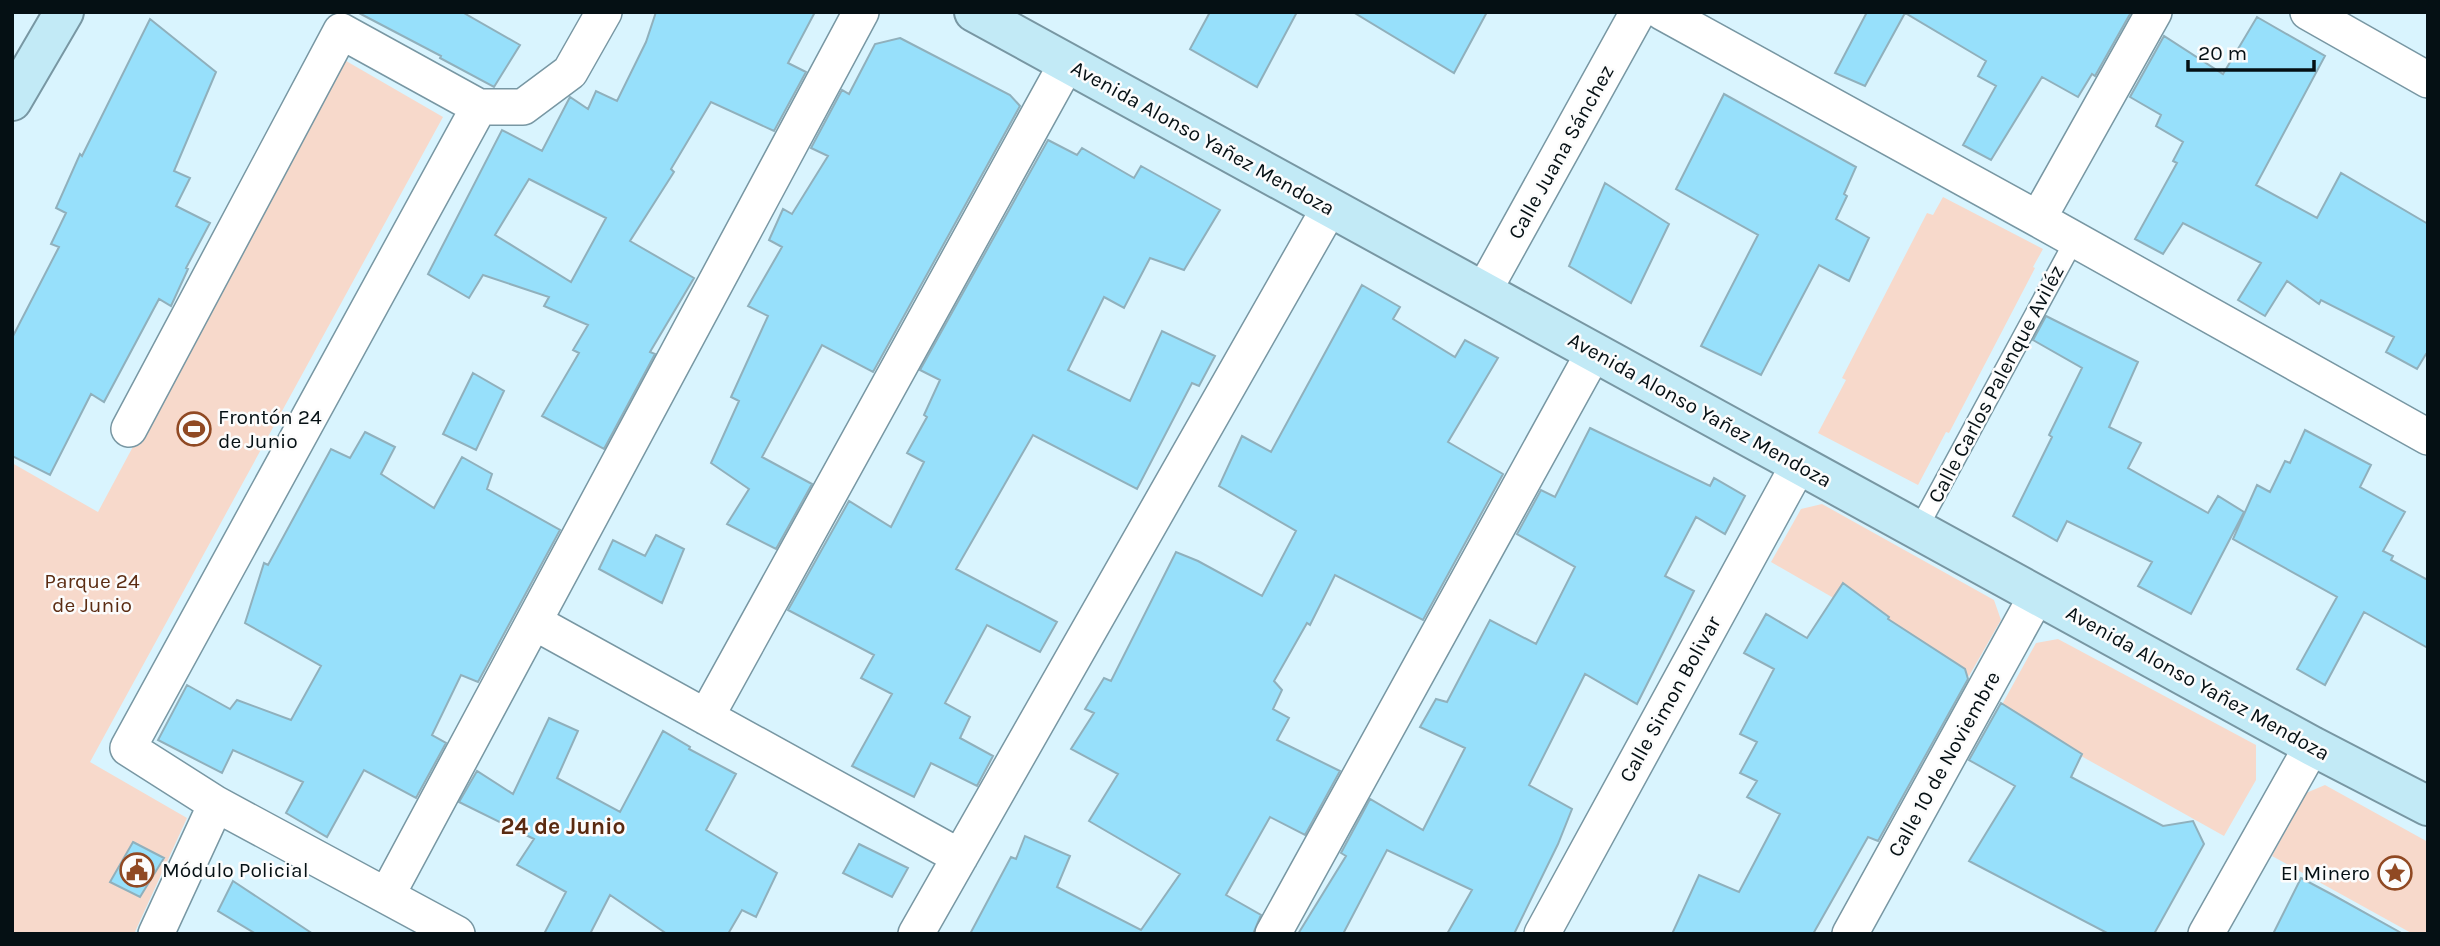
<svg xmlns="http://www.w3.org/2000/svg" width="2440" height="946" viewBox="0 0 2440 946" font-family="Karla,sans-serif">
	<rect width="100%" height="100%" fill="#d9f4fe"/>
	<path fill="#f7d9cb" d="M 341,58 L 443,117 L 90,762 L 187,818 L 134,934 L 12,934 L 12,463 L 98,512 Z
		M 1943,197 L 2043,249 L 2033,267 L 2035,268 L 1949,433 L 1946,432 L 1918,485 L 1818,433 L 1846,380 L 1842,378 L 1927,213 L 1933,215 Z
		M 1822,504 L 1994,600 L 2001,620 L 1969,676 L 1771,562 L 1801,509 Z
		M 2058,639 L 2256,745 L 2256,780 L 2224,836 L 1999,710 L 2036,643 Z
		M 2325,785 L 2428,842 L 2428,934 L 2413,934 L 2272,856 L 2306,793 Z"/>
	<path fill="#97e0fb" stroke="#90b0bc" stroke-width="2" fill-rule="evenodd" d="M 357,12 L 462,12 L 520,45 L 494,87 L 440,58 L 441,56 Z
		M 656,12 L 815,12 L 788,63 L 806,72 L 774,131 L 711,102 L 671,169 L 674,172 L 630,241 L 694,278 L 650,352 L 655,354 L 604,449 L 542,416 L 579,353 L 573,350 L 588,325 L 544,306 L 549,297 L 483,275 L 469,298 L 428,274 L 502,130 L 542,151 L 570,97 L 588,109 L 596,91 L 617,101 L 646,42 ZM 529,179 L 606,218 L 571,282 L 495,235 Z
		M 1210,12 L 1297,12 L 1257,87 L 1190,49 Z
		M 1353,12 L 1487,12 L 1454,73 Z
		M 1867,12 L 2127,12 L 2130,14 L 2095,76 L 2092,74 L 2078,97 L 2042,77 L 1991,160 L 1963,145 L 1996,86 L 1978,76 L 1986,61 L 1905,13 L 1865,86 L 1835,73 Z
		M 2257,17 L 2325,56 L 2256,185 L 2317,218 L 2341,173 L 2428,224 L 2428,355 L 2426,354 L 2417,369 L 2386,352 L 2394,337 L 2321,300 L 2319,304 L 2287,281 L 2265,316 L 2238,300 L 2261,263 L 2183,223 L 2163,254 L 2135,239 L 2177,163 L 2173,161 L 2183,142 L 2156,126 L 2161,115 L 2130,97 L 2164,36 L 2223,74 Z
		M 150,19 L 216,72 L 174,171 L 190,178 L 176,206 L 210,223 L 186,268 L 188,269 L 171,306 L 159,299 L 104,402 L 91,394 L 50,475 L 12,456 L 12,338 L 59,247 L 51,244 L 66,213 L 56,208 L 80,154 L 82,156 Z
		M 900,38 L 1010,95 L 1020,106 L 873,372 L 822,345 L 762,457 L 812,484 L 776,549 L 727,524 L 749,489 L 711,463 L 739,401 L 731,397 L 768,316 L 748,306 L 782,247 L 769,240 L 783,209 L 792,214 L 828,156 L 811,148 L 842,90 L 849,94 L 875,44 Z
		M 1724,94 L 1856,167 L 1844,194 L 1847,196 L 1836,219 L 1869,238 L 1849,281 L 1819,265 L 1761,375 L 1701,346 L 1758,235 L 1676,189 Z
		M 1048,140 L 1077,155 L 1082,148 L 1134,178 L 1141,166 L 1220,210 L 1184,270 L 1150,258 L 1124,308 L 1104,297 L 1068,370 L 1130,401 L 1162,331 L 1215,356 L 1199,386 L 1192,383 L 1137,489 L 1033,435 L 956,569 L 1057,622 L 1040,652 L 987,625 L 945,703 L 970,717 L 960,738 L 993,756 L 977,786 L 931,763 L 914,797 L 852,766 L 892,694 L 861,678 L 874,655 L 788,610 L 849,501 L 891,527 L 924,462 L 907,453 L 927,417 L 924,415 L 940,380 L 920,370 Z
		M 1605,183 L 1669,224 L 1631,303 L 1569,266 Z
		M 1362,285 L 1400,307 L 1393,319 L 1455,357 L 1465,340 L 1498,358 L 1448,442 L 1503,474 L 1423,620 L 1335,575 L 1310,625 L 1307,623 L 1274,681 L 1282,690 L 1273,709 L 1289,718 L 1277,740 L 1340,771 L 1305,835 L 1270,817 L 1226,895 L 1261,915 L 1253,934 L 970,934 L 1011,857 L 1016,859 L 1025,836 L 1070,856 L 1057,887 L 1141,930 L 1180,874 L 1089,821 L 1118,774 L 1071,749 L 1094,713 L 1085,709 L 1104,678 L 1111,681 L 1176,552 L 1198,561 L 1262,596 L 1296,531 L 1219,486 L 1242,436 L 1271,452 Z
		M 2046,316 L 2138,362 L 2109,427 L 2141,443 L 2128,468 L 2208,513 L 2218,496 L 2244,512 L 2191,614 L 2138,586 L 2152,562 L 2067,521 L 2057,541 L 2013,516 L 2052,437 L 2049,435 L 2082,368 L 2033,340 Z
		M 473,373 L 504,391 L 476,450 L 443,434 Z
		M 1590,428 L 1710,486 L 1714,478 L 1745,496 L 1725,534 L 1696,517 L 1665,576 L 1694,591 L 1637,704 L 1585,674 L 1529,785 L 1572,809 L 1558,844 L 1514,934 L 1447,934 L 1472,890 L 1387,850 L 1343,934 L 1298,934 L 1346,856 L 1341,853 L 1370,799 L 1423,830 L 1465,748 L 1420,727 L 1436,699 L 1447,702 L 1490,620 L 1536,644 L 1575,567 L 1517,534 L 1541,490 L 1555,497 Z
		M 2305,430 L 2371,465 L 2360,487 L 2405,512 L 2383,551 L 2393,556 L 2391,560 L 2428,580 L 2428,648 L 2364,612 L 2325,685 L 2297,669 L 2337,597 L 2233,539 L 2257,485 L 2270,492 L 2285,461 L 2290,463 Z
		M 365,432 L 395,447 L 381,474 L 434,508 L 462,457 L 492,474 L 487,489 L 560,530 L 478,682 L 461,675 L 432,735 L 446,743 L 416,798 L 364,770 L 327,837 L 286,813 L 303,782 L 233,750 L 222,773 L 158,740 L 187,685 L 230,709 L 237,700 L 291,720 L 321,666 L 245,623 L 264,563 L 268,565 L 331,449 L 350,458 Z
		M 656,535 L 684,549 L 662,603 L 599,569 L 613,540 L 645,556 Z
		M 1843,583 L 1889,617 L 1888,619 L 1965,669 L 1968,679 L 1878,841 L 1868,837 L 1813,934 L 1672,934 L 1699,875 L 1739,892 L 1780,814 L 1747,797 L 1757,781 L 1740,773 L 1757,742 L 1740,734 L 1774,669 L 1744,653 L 1766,614 L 1807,638 Z
		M 2001,703 L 2082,754 L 2071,777 L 2163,826 L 2193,821 L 2204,844 L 2154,934 L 2109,934 L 1969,861 L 2015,786 L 1969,760 Z
		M 549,718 L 578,731 L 557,778 L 620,812 L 663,731 L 690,747 L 689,749 L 736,774 L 706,830 L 777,873 L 756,917 L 742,910 L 728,934 L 667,934 L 610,895 L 590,934 L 544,934 L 566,892 L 517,865 L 534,839 L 459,802 L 477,771 L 513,794 Z
		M 133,842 L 164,858 L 140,897 L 110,882 Z
		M 859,844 L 908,868 L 892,897 L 843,873 Z
		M 2301,878 L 2333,895 L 2403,934 L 2273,934 Z
		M 233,881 L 313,934 L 256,934 L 218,911 Z"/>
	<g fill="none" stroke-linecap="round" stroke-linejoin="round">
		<defs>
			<path id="lane" d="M 1918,529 L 2075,239"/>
			<path id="street" d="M 1662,12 L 2038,219 L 2428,437
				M 2308,12 L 2428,80
				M 2038,219 L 2154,12
				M 1483,292 L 1638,12
				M 129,429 L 341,31 L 479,107 L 523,107 L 570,72 L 604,12
				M 534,622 L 960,857
				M 706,717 L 1067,63
				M 387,895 L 861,12
				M 156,934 L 216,804
				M 457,934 L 216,804 L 128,748 L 479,107
				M 916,934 L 1330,207
				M 1273,934 L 1594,352
				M 1542,934 L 1799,464
				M 1850,934 L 2037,595
				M 2206,934 L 2312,746"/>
			<path id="secondary" d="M 974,12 L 2312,746 L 2428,806
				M 12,101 L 64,12"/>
		</defs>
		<use href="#lane" stroke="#7897a3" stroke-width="21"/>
		<use href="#street" stroke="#7897a3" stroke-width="38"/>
		<use href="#secondary" stroke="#7897a3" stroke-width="42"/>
		<use href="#lane" stroke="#fff" stroke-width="18"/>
		<use href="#street" stroke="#fff" stroke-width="35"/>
		<use href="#secondary" stroke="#c2eaf6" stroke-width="38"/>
	</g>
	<defs>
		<symbol id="stadium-ring" viewBox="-11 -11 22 22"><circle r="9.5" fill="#fcfcfc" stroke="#904923" stroke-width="1.5"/><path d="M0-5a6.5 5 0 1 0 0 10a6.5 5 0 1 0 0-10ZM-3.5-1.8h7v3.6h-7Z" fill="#904923"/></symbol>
		<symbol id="civic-ring" viewBox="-11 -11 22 22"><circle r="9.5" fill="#fcfcfc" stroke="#904923" stroke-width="1.5"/><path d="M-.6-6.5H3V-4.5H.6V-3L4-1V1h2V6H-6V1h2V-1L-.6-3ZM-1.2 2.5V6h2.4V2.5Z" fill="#904923"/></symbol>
		<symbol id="sight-ring" viewBox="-11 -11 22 22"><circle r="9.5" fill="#fcfcfc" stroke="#904923" stroke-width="1.5"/><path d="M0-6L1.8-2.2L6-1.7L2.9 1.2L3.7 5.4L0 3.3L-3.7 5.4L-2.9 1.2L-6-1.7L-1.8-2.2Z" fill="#904923"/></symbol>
	</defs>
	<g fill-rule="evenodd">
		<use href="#stadium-ring" x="175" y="410" width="38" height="38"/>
		<use href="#civic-ring" x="118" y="851" width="38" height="38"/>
		<use href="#sight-ring" x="2376" y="854" width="38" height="38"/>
	</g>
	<g text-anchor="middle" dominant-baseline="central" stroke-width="5" stroke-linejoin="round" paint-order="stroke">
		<g font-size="21" fill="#051014" stroke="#fcfcfc">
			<text transform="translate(1203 138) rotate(29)">Avenida Alonso Yañez Mendoza</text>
			<text transform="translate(1561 152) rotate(-61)">Calle Juana Sánchez</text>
			<text transform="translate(1996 384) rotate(-62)">Calle Carlos Palenque Aviléz</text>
			<text transform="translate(1700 410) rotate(29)">Avenida Alonso Yañez Mendoza</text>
			<text transform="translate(2198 683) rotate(29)">Avenida Alonso Yañez Mendoza</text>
			<text transform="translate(1670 699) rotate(-61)">Calle Simon Bolivar</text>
			<text transform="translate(1944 764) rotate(-61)">Calle 10 de Noviembre</text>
		</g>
		<g font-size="21" fill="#051014" stroke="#fcfcfc" text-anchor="start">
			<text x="218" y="417">Frontón 24<tspan x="218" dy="24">de Junio</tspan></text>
			<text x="162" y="870">Módulo Policial</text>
			<text x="2370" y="873" text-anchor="end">El Minero</text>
		</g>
		<g font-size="21" fill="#5b2c12" stroke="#fcfcfc">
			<text x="92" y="581">Parque 24<tspan x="92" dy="24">de Junio</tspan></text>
		</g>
		<g font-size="23" font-weight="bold" fill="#5a2a10" stroke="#fcfcfc">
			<text x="563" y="826">24 de Junio</text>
		</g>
	</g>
	<rect width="2440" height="946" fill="none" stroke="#051014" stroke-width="28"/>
	<path d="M2188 60v10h126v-10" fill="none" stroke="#051014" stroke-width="3.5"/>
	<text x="2198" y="60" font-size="21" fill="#051014" stroke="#fcfcfc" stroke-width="5" paint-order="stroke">20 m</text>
</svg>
